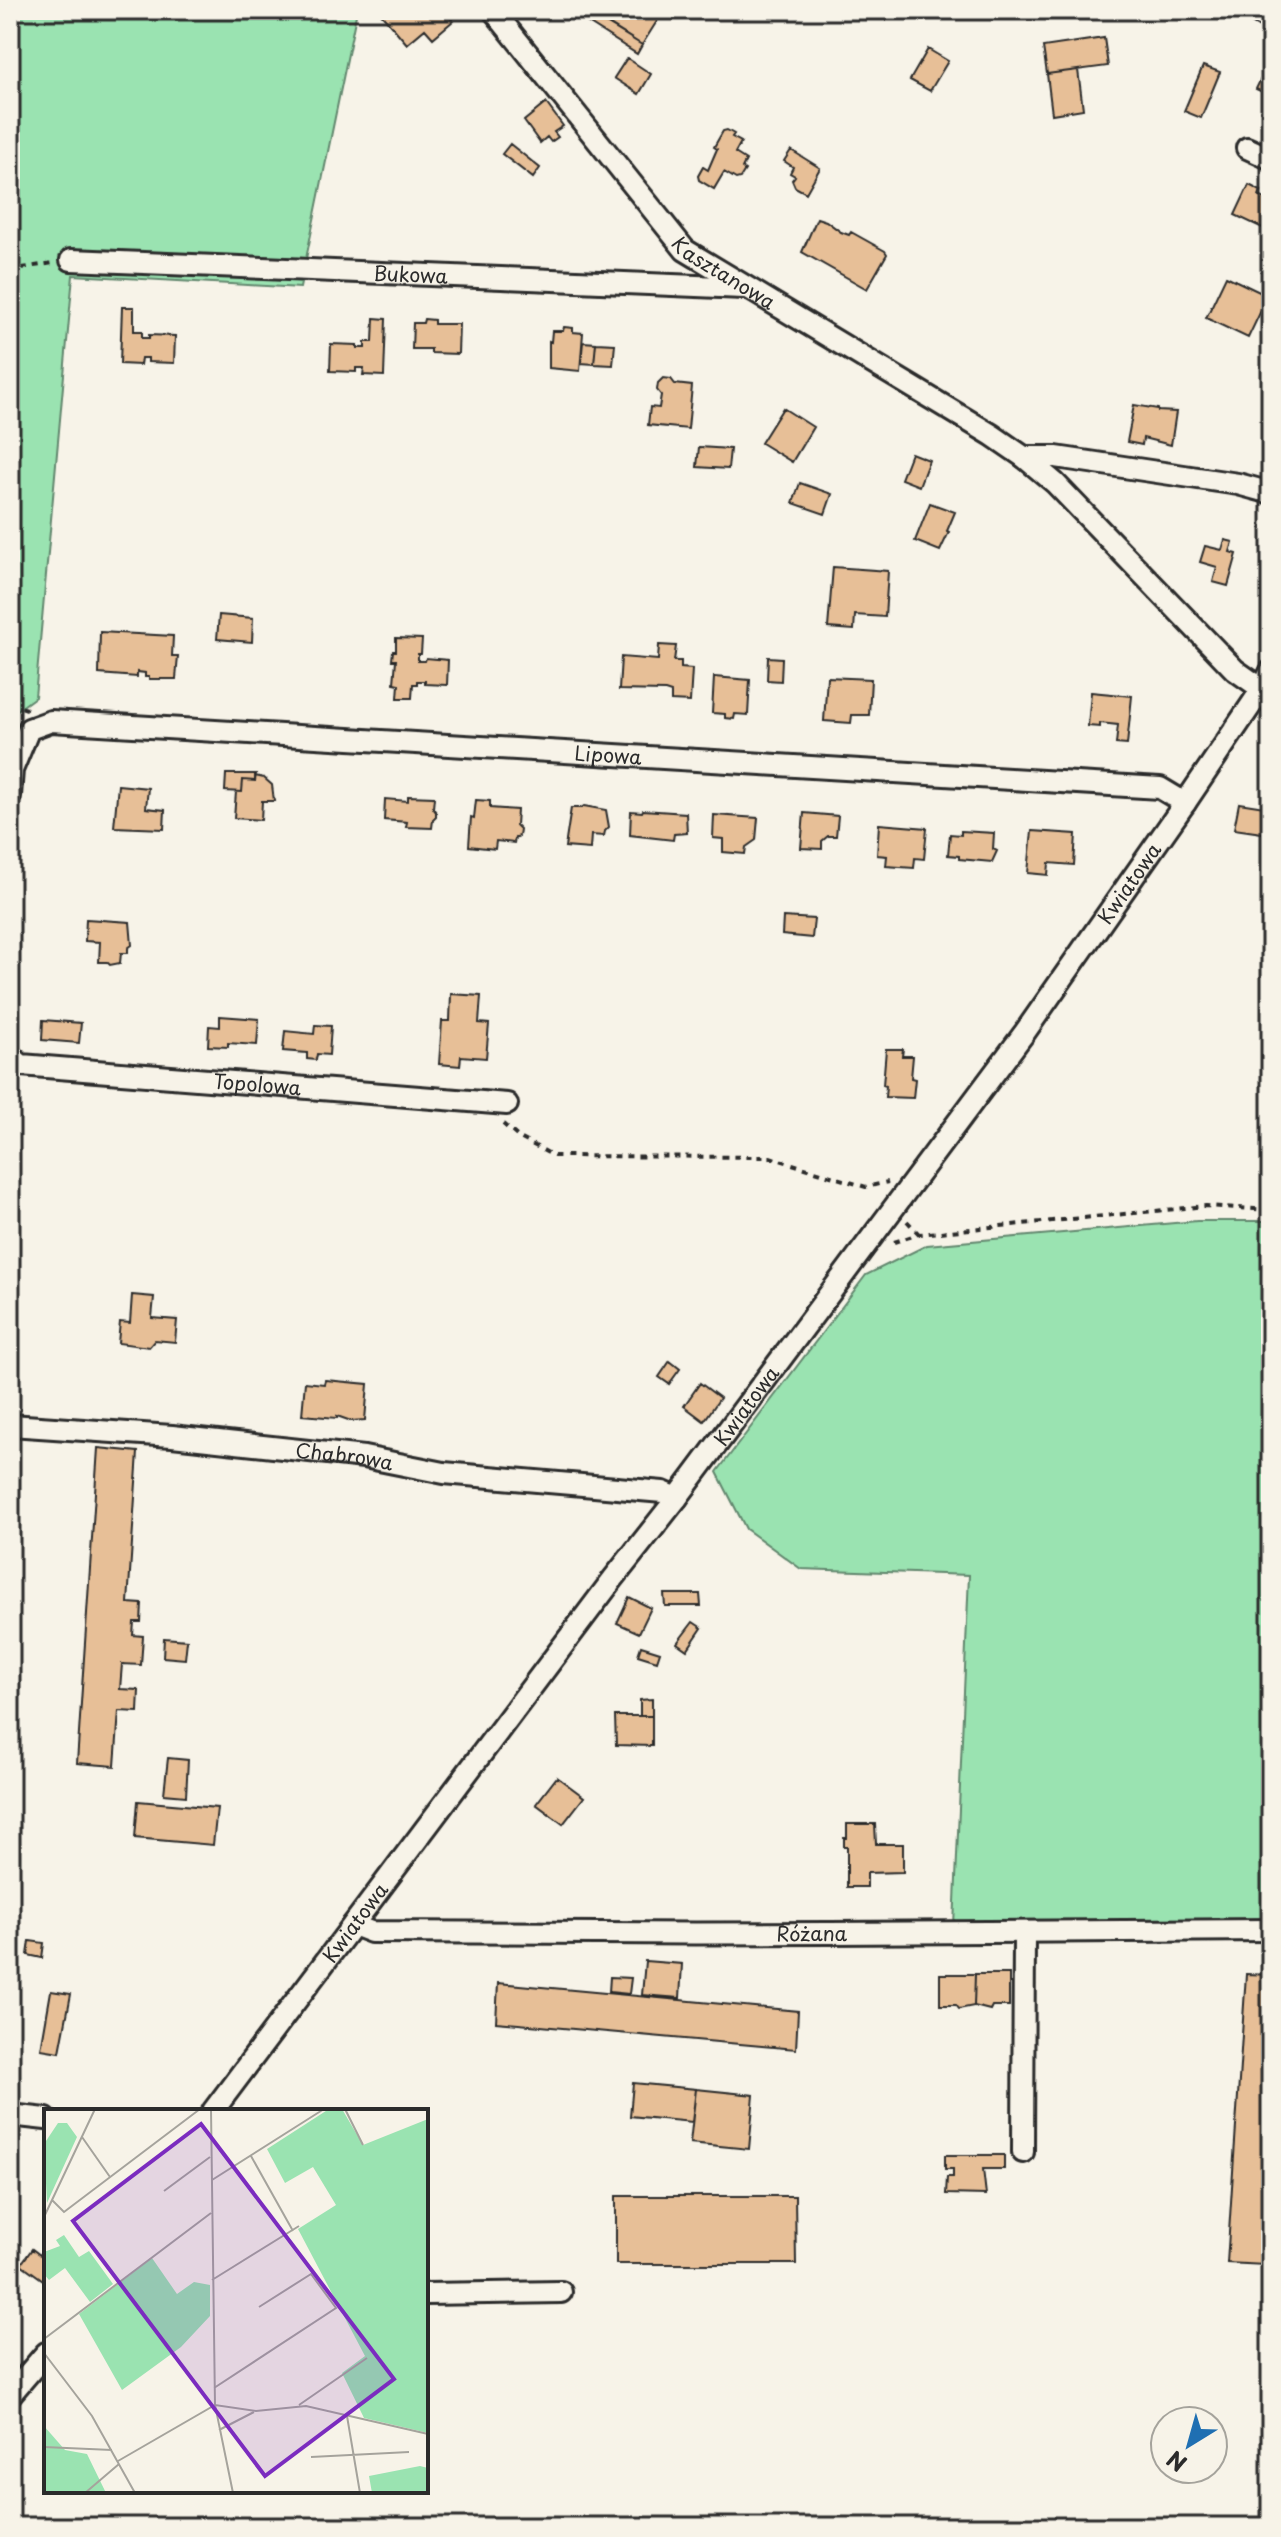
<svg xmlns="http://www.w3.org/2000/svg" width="1281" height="2537" viewBox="0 0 1281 2537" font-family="'Playpen Sans',sans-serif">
	<rect width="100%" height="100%" fill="#f7f3e8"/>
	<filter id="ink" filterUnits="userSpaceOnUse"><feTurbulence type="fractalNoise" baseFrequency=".0125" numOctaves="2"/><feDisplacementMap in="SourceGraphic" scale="16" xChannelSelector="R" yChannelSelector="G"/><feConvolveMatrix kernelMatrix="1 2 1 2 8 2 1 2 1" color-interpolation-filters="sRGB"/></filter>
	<g filter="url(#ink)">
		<path fill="#9ae3b1" stroke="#62876e" stroke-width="2" d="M 10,10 L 357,10 L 300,288 L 73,275 L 35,697 L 16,711 L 10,758 Z
			M 1197,1221 L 1271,1221 L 1271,1924 L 954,1926 L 969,1575 L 801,1569 L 746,1529 L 717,1472 L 866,1275 L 927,1245 Z"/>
		<path fill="#e7bf97" stroke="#2b2b2b" stroke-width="2" d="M 380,10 L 426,10 L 431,16 L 437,10 L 443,10 L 453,21 L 433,38 L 425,29 L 407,44 L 379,11 Z
			M 589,10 L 614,10 L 605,23 Z
			M 614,10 L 664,10 L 642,45 L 606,23 Z
			M 588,11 L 642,45 L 637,54 L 582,19 Z
			M 1104,38 L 1108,66 L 1047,74 L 1043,47 Z
			M 928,49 L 948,61 L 930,91 L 910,80 Z
			M 627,58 L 651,74 L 639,94 L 614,78 Z
			M 1203,66 L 1220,72 L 1201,118 L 1184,111 Z
			M 1267,66 L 1271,68 L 1271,96 L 1256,89 Z
			M 1078,70 L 1083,109 L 1052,114 L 1047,74 Z
			M 546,103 L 563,126 L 554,132 L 558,137 L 551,142 L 547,137 L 540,143 L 524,121 Z
			M 727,130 L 734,134 L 732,137 L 741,142 L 735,153 L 746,160 L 742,168 L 745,170 L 740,178 L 736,179 L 724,172 L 714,189 L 699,180 L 698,176 L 703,167 L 708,170 L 717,149 L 714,147 L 723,131 Z
			M 510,144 L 540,168 L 533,178 L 502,154 Z
			M 791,150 L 820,168 L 806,193 L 795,187 L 792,180 L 795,176 L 790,173 L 793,167 L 784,161 Z
			M 1249,185 L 1261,191 L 1259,196 L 1271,202 L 1271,232 L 1235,215 Z
			M 817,218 L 826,221 L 841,232 L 849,235 L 851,232 L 885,251 L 887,254 L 867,289 L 802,252 Z
			M 1226,276 L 1268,296 L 1248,338 L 1206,318 Z
			M 122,307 L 134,307 L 134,331 L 142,331 L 142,338 L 149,338 L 149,335 L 175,336 L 174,363 L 148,362 L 148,358 L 141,358 L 140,365 L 120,364 Z
			M 374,318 L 386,319 L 384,376 L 363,375 L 364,368 L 356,368 L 356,372 L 330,371 L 331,344 L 357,345 L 357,348 L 365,348 L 365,342 L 373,342 Z
			M 424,319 L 434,320 L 434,324 L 459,324 L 458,354 L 431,353 L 431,349 L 412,349 L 413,323 L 423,323 Z
			M 564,327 L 573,328 L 573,332 L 583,333 L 580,371 L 549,368 L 549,341 L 551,342 L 552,331 L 563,331 Z
			M 583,342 L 596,343 L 594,364 L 581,363 Z
			M 596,343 L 615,344 L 613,365 L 594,364 Z
			M 663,378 L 671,379 L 675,384 L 692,386 L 688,429 L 648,425 L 650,407 L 659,408 L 661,395 L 657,390 L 658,383 Z
			M 1134,405 L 1158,409 L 1158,411 L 1176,412 L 1171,445 L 1143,438 L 1142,445 L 1127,442 Z
			M 783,408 L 813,427 L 792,462 L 761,443 Z
			M 699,447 L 730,449 L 728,469 L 697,467 Z
			M 911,453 L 929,460 L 919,486 L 901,479 Z
			M 800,483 L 832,494 L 825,514 L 793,503 Z
			M 930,503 L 955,512 L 947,531 L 949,532 L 940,551 L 915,541 Z
			M 1225,540 L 1233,542 L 1230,552 L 1237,554 L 1228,586 L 1213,582 L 1217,567 L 1200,562 L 1205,546 L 1222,550 Z
			M 833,567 L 888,571 L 885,617 L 855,615 L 854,630 L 828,628 Z
			M 219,615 L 253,618 L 252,642 L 217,639 Z
			M 100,632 L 173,636 L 172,656 L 178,656 L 176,679 L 149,679 L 149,677 L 145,677 L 145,673 L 137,672 L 137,677 L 99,674 Z
			M 396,638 L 422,639 L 421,654 L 418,654 L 418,661 L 425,661 L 426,658 L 448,660 L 447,685 L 425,684 L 425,681 L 417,681 L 417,684 L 413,684 L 412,698 L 398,698 L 399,684 L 394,683 L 396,660 L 392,660 L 393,651 L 396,651 Z
			M 659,645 L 676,646 L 674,661 L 681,661 L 681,668 L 692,669 L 690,702 L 671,701 L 671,693 L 665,691 L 619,690 L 621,657 L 658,660 Z
			M 768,657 L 782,658 L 781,681 L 767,680 Z
			M 714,677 L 750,680 L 748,715 L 735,714 L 734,719 L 725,718 L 725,714 L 712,713 Z
			M 827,677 L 871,679 L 869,715 L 852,715 L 851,723 L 824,721 Z
			M 1091,692 L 1132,696 L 1127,745 L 1116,744 L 1118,725 L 1100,723 L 1100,727 L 1088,726 Z
			M 226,774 L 256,774 L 255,781 L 243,780 L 242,792 L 225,791 Z
			M 255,776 L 264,778 L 272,785 L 274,801 L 262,801 L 261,820 L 234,818 L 236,792 L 242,792 L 243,780 L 255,781 Z
			M 118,785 L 148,788 L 146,808 L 165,810 L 164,829 L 114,827 Z
			M 408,796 L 434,797 L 433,808 L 436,812 L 436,817 L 433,820 L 432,828 L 406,827 L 407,822 L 384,820 L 385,799 L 408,801 Z
			M 476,800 L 490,801 L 490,808 L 517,810 L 516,825 L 520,829 L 519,836 L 515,838 L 514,843 L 496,841 L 495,849 L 469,846 L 471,817 L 474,818 Z
			M 1239,803 L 1271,808 L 1269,834 L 1234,829 Z
			M 584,806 L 606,810 L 609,827 L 605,831 L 604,836 L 591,835 L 590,849 L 565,847 L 571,808 L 581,808 Z
			M 643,810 L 686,813 L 687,833 L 674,834 L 673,840 L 630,835 L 631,811 L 642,812 Z
			M 804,813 L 838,816 L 836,836 L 828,836 L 822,841 L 822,849 L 801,848 Z
			M 714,815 L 758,818 L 756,840 L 746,847 L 745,854 L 723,852 L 723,839 L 713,838 Z
			M 879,824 L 927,828 L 924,859 L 915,858 L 914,868 L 886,866 L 887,856 L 877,855 Z
			M 961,831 L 994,833 L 993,849 L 997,851 L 992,862 L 959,859 L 959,856 L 948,855 L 950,834 L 961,835 Z
			M 1032,831 L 1076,834 L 1074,865 L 1049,863 L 1048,875 L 1028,873 Z
			M 783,917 L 814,919 L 812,938 L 782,935 Z
			M 86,919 L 130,922 L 132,945 L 128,948 L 128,953 L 121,953 L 120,963 L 110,965 L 107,962 L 99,962 L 100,942 L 85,941 Z
			M 451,994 L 481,996 L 479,1023 L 489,1024 L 486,1058 L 461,1056 L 460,1066 L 439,1064 L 442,1021 L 450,1021 Z
			M 220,1016 L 259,1019 L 257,1045 L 228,1043 L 228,1047 L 208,1046 L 209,1026 L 220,1027 Z
			M 43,1020 L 81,1023 L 79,1043 L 42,1040 Z
			M 315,1025 L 331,1026 L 329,1055 L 317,1054 L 316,1060 L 307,1059 L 307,1053 L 283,1051 L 285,1031 L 314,1034 Z
			M 886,1049 L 903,1049 L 902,1056 L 913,1056 L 911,1078 L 915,1079 L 913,1098 L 885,1097 L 886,1086 L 883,1085 Z
			M 132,1295 L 154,1297 L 152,1318 L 177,1320 L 175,1342 L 155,1340 L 149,1347 L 118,1343 L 120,1322 L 130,1323 Z
			M 670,1361 L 680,1369 L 669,1384 L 659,1377 Z
			M 325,1380 L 368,1384 L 365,1420 L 351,1421 L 337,1416 L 337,1418 L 302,1415 L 305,1382 L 324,1384 Z
			M 700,1383 L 720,1398 L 704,1421 L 684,1406 Z
			M 98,1448 L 138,1452 L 128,1603 L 142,1604 L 141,1622 L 134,1622 L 133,1635 L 143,1636 L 141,1665 L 122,1664 L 120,1689 L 139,1690 L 138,1712 L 119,1711 L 115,1766 L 77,1763 Z
			M 664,1594 L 700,1594 L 701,1606 L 665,1606 Z
			M 629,1597 L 651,1608 L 639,1633 L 617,1623 Z
			M 693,1622 L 702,1628 L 687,1650 L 677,1643 Z
			M 164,1638 L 187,1640 L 185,1659 L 163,1657 Z
			M 641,1646 L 660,1652 L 657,1661 L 638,1655 Z
			M 652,1699 L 652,1716 L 640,1716 L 640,1700 Z
			M 615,1716 L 652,1716 L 652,1746 L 616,1745 Z
			M 168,1758 L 188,1760 L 186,1796 L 164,1794 Z
			M 557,1777 L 584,1797 L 563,1824 L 536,1804 Z
			M 138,1801 L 217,1808 L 213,1845 L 135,1838 Z
			M 847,1824 L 875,1824 L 876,1844 L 903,1844 L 903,1872 L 867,1873 L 867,1887 L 847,1887 L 847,1847 L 844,1847 L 844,1838 L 847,1838 Z
			M 30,1941 L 44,1943 L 42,1958 L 28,1955 Z
			M 645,1961 L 682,1964 L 680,1998 L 642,1995 Z
			M 940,1974 L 975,1974 L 974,2006 L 959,2009 L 956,2005 L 940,2005 Z
			M 975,1974 L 1009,1974 L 1009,2006 L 992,2006 L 990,2010 L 974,2006 Z
			M 1246,1974 L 1271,1975 L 1271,2168 L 1265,2265 L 1227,2263 Z
			M 610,1977 L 631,1978 L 629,1994 L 609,1992 Z
			M 498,1983 L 798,2011 L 796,2049 L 496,2022 Z
			M 51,1991 L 71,1994 L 60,2052 L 41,2049 Z
			M 633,2083 L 696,2089 L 692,2122 L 630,2116 Z
			M 696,2089 L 754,2095 L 749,2149 L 690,2143 Z
			M 945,2155 L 1004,2155 L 1004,2169 L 983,2169 L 986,2195 L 946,2194 L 947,2177 L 953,2177 L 953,2169 L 945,2169 Z
			M 616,2196 L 795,2196 L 796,2264 L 616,2264 Z
			M 46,2247 L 46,2282 L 21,2264 L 32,2249 L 40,2255 Z"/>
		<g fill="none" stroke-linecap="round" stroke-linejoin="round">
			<defs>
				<g id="minor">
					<path id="s1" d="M 493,10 L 685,250 L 992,435 L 1024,457 L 1055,483 L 1235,670 L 1262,689 L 1271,691"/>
					<path d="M 1253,10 L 1271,21"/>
					<path d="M 1247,148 L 1271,159"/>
					<path id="s2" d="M 71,260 L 744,288"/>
					<path d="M 1024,457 L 1056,457 L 1238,484 L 1271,493"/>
					<path id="s3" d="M 10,796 L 12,770 L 29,729 L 51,721 L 1160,788 L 1185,803"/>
					<path id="s4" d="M 10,1055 L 21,1065 L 507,1104"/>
					<path id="s5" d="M 10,1425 L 172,1436 L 364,1457 L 444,1473 L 663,1492 L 677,1498"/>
					<path id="s6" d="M 353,1925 L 371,1932 C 524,1933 677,1934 830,1933 C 977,1933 1124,1930 1271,1930"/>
					<path id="s7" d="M 213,2111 L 613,1579 L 677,1498 L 1025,1032 L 1185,803 L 1262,689 L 1271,671"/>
					<path d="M 10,2115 L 46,2119"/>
					<path d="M 1023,2152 L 1024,1933"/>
					<path d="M 426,2294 L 561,2292"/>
					<path d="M 10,2395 L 46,2353"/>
				</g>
			</defs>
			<use href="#minor" stroke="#2b2b2b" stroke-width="26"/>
			<path stroke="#2b2b2b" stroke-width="4" stroke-dasharray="6 6" stroke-linecap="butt" d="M 10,270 L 53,263
				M 10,704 L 27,709
				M 503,1124 L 518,1137 L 554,1156 L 770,1157 L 866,1187 L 888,1182
				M 907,1221 L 919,1234
				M 894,1242 L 919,1234 L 1206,1206 L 1271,1210"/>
			<use href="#minor" stroke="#f7f3e8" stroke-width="20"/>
		</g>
	</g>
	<g text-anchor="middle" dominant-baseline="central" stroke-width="8" stroke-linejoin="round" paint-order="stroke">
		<g font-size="20" fill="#2b2b2b" stroke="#f7f3e8">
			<text stroke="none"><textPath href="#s1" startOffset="352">Kasztanowa</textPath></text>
			<text stroke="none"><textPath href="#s2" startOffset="340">Bukowa</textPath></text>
			<text stroke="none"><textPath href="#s3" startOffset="652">Lipowa</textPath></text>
			<text stroke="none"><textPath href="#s7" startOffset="1532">Kwiatowa</textPath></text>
			<text stroke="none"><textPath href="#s4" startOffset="252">Topolowa</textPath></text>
			<text stroke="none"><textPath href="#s7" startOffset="884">Kwiatowa</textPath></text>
			<text stroke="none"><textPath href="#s5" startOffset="336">Chabrowa</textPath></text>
			<text stroke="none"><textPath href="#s7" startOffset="236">Kwiatowa</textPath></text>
			<text stroke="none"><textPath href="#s6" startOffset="460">Różana</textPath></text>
		</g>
	</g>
	<g transform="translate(44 2109)">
		<rect width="384" height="384" fill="#f7f3e8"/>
		<path d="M 285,0 L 298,0 L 319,36 L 384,10 L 384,324 L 320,309 L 298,264 L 321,247 L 254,120 L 292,96 L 269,58 L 241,74 L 223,40 ZM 14,14 L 23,14 L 33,28 L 3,94 L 0,35 ZM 20,126 L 35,148 L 45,142 L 69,175 L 46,193 L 21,159 L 5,171 L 0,165 L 0,143 L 16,137 L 12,131 ZM 108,149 L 133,185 L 150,173 L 166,176 L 166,207 L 137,238 L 78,281 L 35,205 ZM 0,317 L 21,341 L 43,345 L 62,384 L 0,384 ZM 376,357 L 384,359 L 384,384 L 328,384 L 325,367 Z" fill="#9ae3b1"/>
		<path fill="none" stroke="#a5a39c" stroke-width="2" d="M 167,0 L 171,296 L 189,384M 301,0 L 319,36M 38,28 L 66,68M 207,47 L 249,122M 168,71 L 280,0M 120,82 L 166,48M 8,91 L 20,103 L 156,0M 0,108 L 51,0M 168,171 L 255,117M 0,230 L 167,104M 0,244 L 48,307 L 91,384M 170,279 L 292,199 L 267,165 L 215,198M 255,296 L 323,249M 303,307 L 316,384M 175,321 L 210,303M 0,338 L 68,341M 267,348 L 365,343M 74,352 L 171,296 L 212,302 L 262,297 L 384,325M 41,384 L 75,355"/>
		<path fill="#7b2cbf" fill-opacity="0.15" stroke="#7b2cbf" stroke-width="4" d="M 157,15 L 350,270 L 221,367 L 29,112 Z"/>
		<rect width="384" height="384" fill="none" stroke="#2b2b2b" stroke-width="4"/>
	</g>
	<rect width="1281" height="2537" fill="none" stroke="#f7f3e8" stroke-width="40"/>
	<rect x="20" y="20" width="1241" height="2497" fill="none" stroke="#2b2b2b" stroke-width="3" filter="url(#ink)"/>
	<g transform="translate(1189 2445) rotate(217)"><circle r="38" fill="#f7f3e8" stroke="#a5a39c" stroke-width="2"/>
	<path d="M0-6L14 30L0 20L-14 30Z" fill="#1f6fb2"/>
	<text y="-12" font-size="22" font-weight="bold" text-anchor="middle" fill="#2b2b2b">N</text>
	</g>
</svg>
